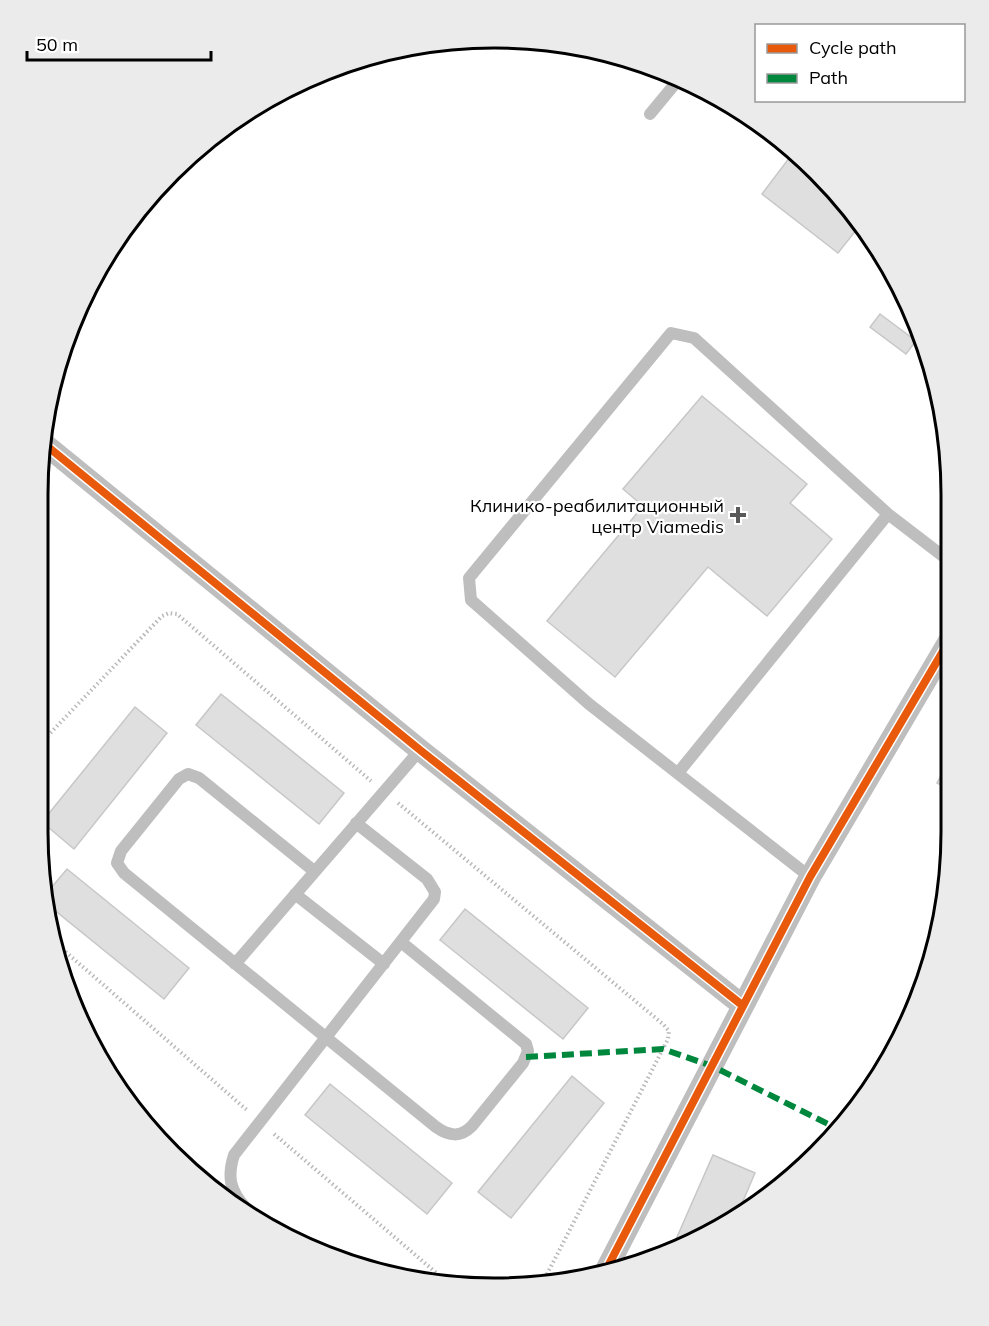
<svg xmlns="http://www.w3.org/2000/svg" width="989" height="1326" viewBox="0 0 989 1326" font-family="Mulish,sans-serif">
	<rect width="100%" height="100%" fill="#fff"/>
	<path fill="#dfdfdf" stroke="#c7c7c7" stroke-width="1.5" d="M 735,108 L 796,151 L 857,217 L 861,224 L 838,253 L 762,194 L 793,153 Z
		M 880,314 L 916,341 L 906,354 L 870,327 Z
		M 702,396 L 807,484 L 790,503 L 832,539 L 767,616 L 708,567 L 615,677 L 547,621 L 643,506 L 623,489 Z
		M 221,694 L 344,793 L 319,824 L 196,725 Z
		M 135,707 L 167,733 L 74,849 L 42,822 Z
		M 950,759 L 950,790 L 937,783 Z
		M 67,869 L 189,968 L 164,999 L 47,904 L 46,894 Z
		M 465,909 L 588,1008 L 563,1039 L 440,940 Z
		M 572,1076 L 604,1103 L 511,1218 L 478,1192 Z
		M 330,1084 L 452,1183 L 427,1214 L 305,1115 Z
		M 811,1147 L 819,1151 L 800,1168 Z
		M 713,1155 L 755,1173 L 737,1215 L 670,1253 Z"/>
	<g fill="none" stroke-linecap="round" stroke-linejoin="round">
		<path stroke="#b9b9b9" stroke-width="4" stroke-dasharray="1.5 3" stroke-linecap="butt" d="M 38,746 L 162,616 L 169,613 L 177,614 L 371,781
			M 398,803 L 664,1025 L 669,1031 L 668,1039 L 542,1284
			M 52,940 L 248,1111
			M 274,1134 L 447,1282"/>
		<path stroke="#bebebe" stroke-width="12" d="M 650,114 L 679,79
			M 678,773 L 888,514
			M 314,871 L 199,778 L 188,774 L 179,779 L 121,851 L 117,863 L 124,873 L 436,1127 C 449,1136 460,1138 472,1126 L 523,1063 L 528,1051 L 526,1044 L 401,942
			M 810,877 L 589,704 L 471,600 L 469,578 L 671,333 L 694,338 L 888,514 L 948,560
			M 295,894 L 384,964
			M 235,964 L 420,750
			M 246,1208 C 230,1191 227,1177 234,1155 L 434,899 L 435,892 L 427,879 L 356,823"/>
		<path stroke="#bebebe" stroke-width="22" d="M 42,442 L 420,750 L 742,1005
			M 607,1268 L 810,877 L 949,641"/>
		<path stroke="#00873e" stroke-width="6" stroke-dasharray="12 6" stroke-linecap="butt" d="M 526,1057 L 663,1049 L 712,1066 L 840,1130"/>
		<defs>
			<path id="cycleway" d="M 42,442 L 420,750 L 742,1005
				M 607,1268 L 810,877 L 949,641"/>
		</defs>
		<use href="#cycleway" stroke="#fff" stroke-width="11"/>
		<use href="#cycleway" stroke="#e8590c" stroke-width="8"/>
	</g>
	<path fill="#595959" stroke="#fff" stroke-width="2" d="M735 506h6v6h6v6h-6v6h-6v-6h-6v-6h6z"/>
	<g text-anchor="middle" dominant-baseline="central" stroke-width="4.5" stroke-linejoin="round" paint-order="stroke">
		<g font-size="18" fill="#000" stroke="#fff" text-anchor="end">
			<text x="724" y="505">Клинико-реабилитационный<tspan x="724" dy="21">центр Viamedis</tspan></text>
		</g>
	</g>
	<path d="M0 0H989V1326H0ZM494 48H495A446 446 0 0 1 941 494V832A446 446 0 0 1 495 1278H494A446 446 0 0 1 48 832V494A446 446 0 0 1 494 48Z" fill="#ebebeb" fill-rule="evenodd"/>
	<path fill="none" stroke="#000" stroke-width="3" d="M494 48H495A446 446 0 0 1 941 494V832A446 446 0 0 1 495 1278H494A446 446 0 0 1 48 832V494A446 446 0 0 1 494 48Z"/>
	<rect x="755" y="24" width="210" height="78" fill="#ffffff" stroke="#999999" stroke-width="1.5"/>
	<rect x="767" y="44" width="30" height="9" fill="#e8590c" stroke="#999999" stroke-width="1.5"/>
	<text x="809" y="54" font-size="18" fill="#000000">Cycle path</text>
	<rect x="767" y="74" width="30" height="9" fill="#00873e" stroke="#999999" stroke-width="1.5"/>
	<text x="809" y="84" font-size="18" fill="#000000">Path</text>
	<path d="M27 51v9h184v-9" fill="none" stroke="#000000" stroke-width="3"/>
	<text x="36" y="51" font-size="18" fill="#000000" stroke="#ffffff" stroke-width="4.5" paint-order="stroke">50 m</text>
</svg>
